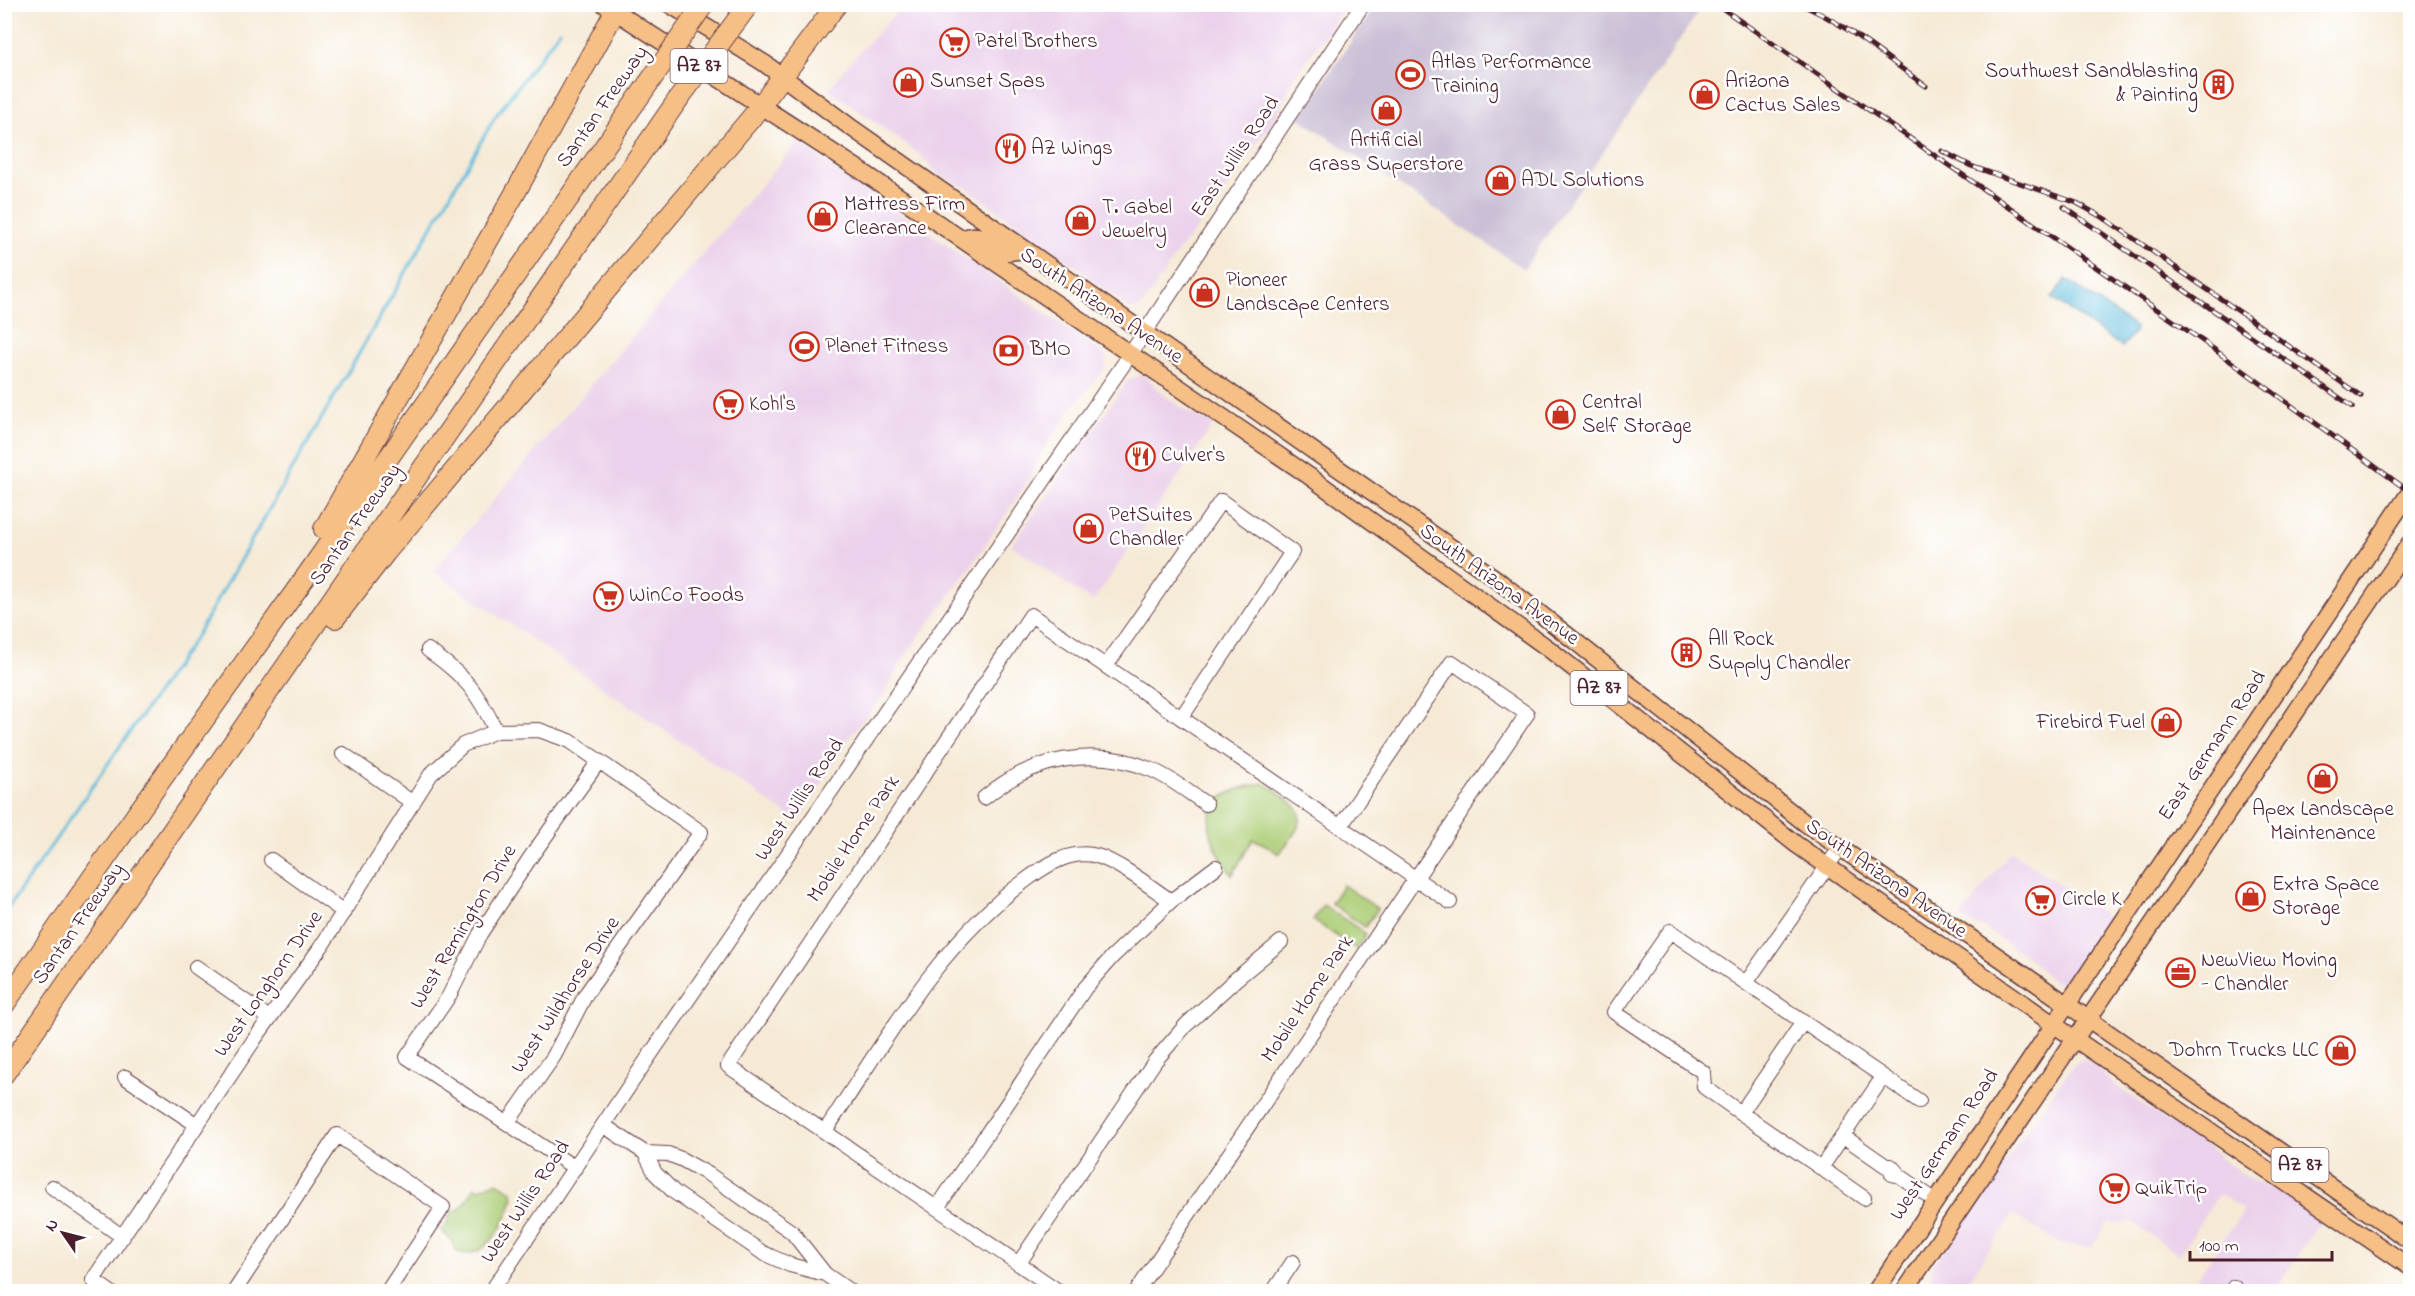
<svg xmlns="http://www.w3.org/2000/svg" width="2415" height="1296" viewBox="0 0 2415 1296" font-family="'Indie Flower',sans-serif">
	<rect width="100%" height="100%" fill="#fff"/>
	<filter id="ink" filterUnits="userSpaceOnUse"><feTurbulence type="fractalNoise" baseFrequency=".0167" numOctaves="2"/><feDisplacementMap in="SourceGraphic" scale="12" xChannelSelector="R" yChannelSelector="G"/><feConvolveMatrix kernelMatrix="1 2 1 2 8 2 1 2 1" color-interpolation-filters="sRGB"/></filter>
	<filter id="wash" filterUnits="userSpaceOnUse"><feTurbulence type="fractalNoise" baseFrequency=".008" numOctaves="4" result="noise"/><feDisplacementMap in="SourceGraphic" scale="24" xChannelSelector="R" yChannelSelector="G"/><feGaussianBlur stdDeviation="1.35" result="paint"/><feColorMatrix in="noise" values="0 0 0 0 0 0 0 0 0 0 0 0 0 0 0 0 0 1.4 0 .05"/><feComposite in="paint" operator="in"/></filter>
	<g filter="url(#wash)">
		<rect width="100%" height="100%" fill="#f6ead6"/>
		<path fill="#ebd1eb" d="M 905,4 L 1346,4 L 1346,5 L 1293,79 L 1276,116 L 1208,215 L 1180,249 L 1143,304 L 1139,308 L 1130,310 L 1079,269 L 967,188 L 939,175 L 919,154 L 829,89 L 851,61 Z
			M 799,141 L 850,181 L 893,208 L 1100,351 L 1106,357 L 1106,362 L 1105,368 L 1070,411 L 1044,449 L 1025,486 L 965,575 L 904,657 L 882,697 L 850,736 L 798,822 L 433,571 Z
			M 1140,375 L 1146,377 L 1164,395 L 1189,413 L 1214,424 L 1093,602 L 1011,545 L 1077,454 L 1127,381 Z
			M 2011,851 L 2110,919 L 2068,980 L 2063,983 L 2052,981 L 2030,959 L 1984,928 L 1960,918 Z
			M 2083,1059 L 2091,1062 L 2113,1084 L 2167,1122 L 2196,1135 L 2226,1162 L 2253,1181 L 2285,1194 L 2322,1220 L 2274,1291 L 2188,1291 L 2244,1210 L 2219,1194 L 2179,1255 L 2132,1222 L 2108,1223 L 2091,1248 L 2058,1243 L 2013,1214 L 1962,1291 L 1944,1291 L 1930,1282 L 1933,1265 L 2073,1065 Z"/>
		<path fill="#cbbfd5" d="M 1683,4 L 1697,14 L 1524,269 L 1299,118 L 1376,5 Z"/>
		<path fill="#adcf78" stroke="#7c7752" stroke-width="1.5" d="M 1262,783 C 1270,785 1276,791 1283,796 C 1315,817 1296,830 1279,854 L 1266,845 L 1253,839 L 1232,875 C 1214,849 1191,809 1234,791 C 1243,787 1253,786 1262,783 Z
			M 1343,885 L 1378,909 L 1365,927 L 1331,903 Z
			M 1323,905 L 1366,934 L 1356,949 L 1313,920 Z
			M 496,1182 L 511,1190 L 514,1198 C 511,1203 511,1206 509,1211 C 500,1232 483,1260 457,1252 L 451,1240 L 441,1230 L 446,1226 L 451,1213 C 463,1211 468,1197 475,1187 L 479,1189 Z"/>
		<path fill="#5ebcdc" stroke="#546e84" stroke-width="1.5" d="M 2066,279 L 2135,327 L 2134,333 L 2122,347 L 2052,298 Z"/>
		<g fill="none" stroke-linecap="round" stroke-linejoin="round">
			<path stroke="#5ebcdc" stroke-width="3" d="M 4,914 L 197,635 L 495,117 L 560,30"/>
		</g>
	</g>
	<g filter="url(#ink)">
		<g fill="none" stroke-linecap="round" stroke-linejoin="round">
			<defs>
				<path id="minor" d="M 428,650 C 465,676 477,691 496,731
					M 1106,666 L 1221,501 L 1292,552 L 1181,718
					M 343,754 L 413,803
					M 984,798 C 1031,758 1094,745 1152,770 C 1171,778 1189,793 1206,804
					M 1840,848 L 1746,983 L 1919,1101
					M 271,860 L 344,912
					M 196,967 L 269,1018
					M 1746,983 L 1670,931 L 1614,1012 L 1703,1072 L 1704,1087 L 1741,1113 L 1803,1022
					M 125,1077 L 197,1125
					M 1741,1113 L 1821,1168 L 1883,1077
					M 603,1125 L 645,1153 L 655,1173 L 674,1192 L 763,1253 L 790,1265 L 825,1274
					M 825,1131 C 885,1042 937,945 1026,880 C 1046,865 1071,849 1097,856 C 1118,862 1152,888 1171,901
					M 1843,1136 L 1886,1166 L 1891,1166 L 1900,1176
					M 645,1153 L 668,1154 L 681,1159 L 708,1174 L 792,1232 L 825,1274 L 851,1292
					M 575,1168 L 407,1057 L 449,996 L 480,934 L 530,858 L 599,761
					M 1821,1168 L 1864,1198
					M 1892,1174 L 1900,1176 L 1936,1201
					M 52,1187 L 123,1237
					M 937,1208 L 1085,988 L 1112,957 L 1171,901 L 1216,867
					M 1019,1263 L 1155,1061 L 1186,1025 L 1236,979 L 1281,942
					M 2234,1287 L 2237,1292
					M 110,1292 L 93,1280 L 254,1040 L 321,947 L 431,774 L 463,745 L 496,731 L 539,730 L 570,741 L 701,832 L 586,994 L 554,1056 L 508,1122
					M 234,1292 L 337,1135 L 443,1207 L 387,1292
					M 491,1292 L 648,1058 L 1121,368 L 1363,4
					M 1060,1292 L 728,1066 L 1031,615 L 1450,902
					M 1136,1292 L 1527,714 L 1452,662 L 1340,827
					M 1273,1292 L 1293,1262"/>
				<path id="major" d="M 604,4 L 860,170 L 1309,476 L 1549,649 L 1797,845 L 2053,1024 L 2410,1267
					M 669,4 L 764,63 L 849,126 L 1495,578 L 1810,827 L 2410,1241
					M 962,239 C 981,230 992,242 1008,252 L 1026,250
					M 1875,1292 L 2410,492
					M 1904,1292 L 2410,543"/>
				<path id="highway" d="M 324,529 L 514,195 L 619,4
					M 335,618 L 386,552 L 752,117 L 837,4
					M 4,1005 L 119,839 L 312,568 L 648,84
					M 4,1074 L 677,101"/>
			</defs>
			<use href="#minor" stroke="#643d45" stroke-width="16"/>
			<use href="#major" stroke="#643d45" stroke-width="19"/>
			<use href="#highway" stroke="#643d45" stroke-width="22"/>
			<use href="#minor" stroke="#fff" stroke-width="14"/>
			<use href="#major" stroke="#f5bf86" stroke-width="16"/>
			<use href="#highway" stroke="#f5bf86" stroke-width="20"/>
			<defs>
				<path id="rail" d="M 1716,4 L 2204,342 L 2410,492
					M 1799,4 C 1843,21 1887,59 1926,86
					M 1942,151 L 1971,166 L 2077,203 L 2107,220 L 2361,396
					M 2064,207 L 2353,407"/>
			</defs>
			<use href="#rail" stroke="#4a1f2b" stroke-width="5"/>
			<use href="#rail" stroke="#fff" stroke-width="3" stroke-dasharray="9" stroke-linecap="butt"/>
			<defs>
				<path id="highway-bridge" d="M 648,84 L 704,4
					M 677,101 L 749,4"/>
			</defs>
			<use href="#highway-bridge" stroke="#643d45" stroke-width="22" stroke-linecap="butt"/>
			<use href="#highway-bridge" stroke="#f5bf86" stroke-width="20"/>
		</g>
	</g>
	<defs>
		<symbol id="supermarket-ring" viewBox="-11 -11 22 22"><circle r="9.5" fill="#fff" stroke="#c8321e" stroke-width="1.5"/><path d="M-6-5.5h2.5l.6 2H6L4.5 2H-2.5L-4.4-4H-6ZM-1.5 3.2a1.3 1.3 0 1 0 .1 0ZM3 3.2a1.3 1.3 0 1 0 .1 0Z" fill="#c8321e"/></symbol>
		<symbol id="stadium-ring" viewBox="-11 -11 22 22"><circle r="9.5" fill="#fff" stroke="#c8321e" stroke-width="1.5"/><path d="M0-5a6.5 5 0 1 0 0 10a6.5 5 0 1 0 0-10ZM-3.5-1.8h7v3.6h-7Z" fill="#c8321e"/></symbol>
		<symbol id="shop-ring" viewBox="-11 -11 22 22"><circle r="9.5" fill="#fff" stroke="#c8321e" stroke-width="1.5"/><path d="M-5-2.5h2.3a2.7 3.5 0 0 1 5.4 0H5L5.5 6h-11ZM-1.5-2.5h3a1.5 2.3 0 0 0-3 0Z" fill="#c8321e"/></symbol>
		<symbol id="building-ring" viewBox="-11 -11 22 22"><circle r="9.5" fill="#fff" stroke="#c8321e" stroke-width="1.5"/><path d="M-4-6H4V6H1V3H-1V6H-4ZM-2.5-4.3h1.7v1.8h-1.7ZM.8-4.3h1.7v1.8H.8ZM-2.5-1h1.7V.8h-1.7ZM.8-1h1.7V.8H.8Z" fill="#c8321e"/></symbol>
		<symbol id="restaurant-ring" viewBox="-11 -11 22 22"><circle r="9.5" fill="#fff" stroke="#c8321e" stroke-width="1.5"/><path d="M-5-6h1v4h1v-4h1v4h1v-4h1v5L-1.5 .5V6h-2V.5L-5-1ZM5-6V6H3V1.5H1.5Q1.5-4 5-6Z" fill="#c8321e"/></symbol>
		<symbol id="bank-ring" viewBox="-11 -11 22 22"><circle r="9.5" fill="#fff" stroke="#c8321e" stroke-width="1.5"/><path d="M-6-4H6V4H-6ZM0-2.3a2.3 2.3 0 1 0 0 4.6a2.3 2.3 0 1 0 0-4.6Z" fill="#c8321e"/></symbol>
		<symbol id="office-ring" viewBox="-11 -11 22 22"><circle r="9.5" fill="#fff" stroke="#c8321e" stroke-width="1.5"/><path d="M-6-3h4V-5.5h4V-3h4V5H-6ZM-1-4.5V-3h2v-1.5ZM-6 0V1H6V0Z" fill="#c8321e"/></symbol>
	</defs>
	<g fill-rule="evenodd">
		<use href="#supermarket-ring" x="938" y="26" width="33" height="33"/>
		<use href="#stadium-ring" x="1394" y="58" width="33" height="33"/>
		<use href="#shop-ring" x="892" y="66" width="33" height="33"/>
		<use href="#building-ring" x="2202" y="68" width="33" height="33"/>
		<use href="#shop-ring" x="1688" y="78" width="33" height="33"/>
		<use href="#shop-ring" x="1370" y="94" width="33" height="33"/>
		<use href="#restaurant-ring" x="994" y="132" width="33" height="33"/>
		<use href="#shop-ring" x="1484" y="164" width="33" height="33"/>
		<use href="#shop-ring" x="806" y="200" width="33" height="33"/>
		<use href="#shop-ring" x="1064" y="204" width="33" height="33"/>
		<use href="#shop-ring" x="1188" y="276" width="33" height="33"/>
		<use href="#stadium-ring" x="788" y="330" width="33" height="33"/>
		<use href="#bank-ring" x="992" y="334" width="33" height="33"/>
		<use href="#supermarket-ring" x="712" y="388" width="33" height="33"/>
		<use href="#shop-ring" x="1544" y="398" width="33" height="33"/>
		<use href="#restaurant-ring" x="1124" y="440" width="33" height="33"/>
		<use href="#shop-ring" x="1072" y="512" width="33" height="33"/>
		<use href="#supermarket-ring" x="592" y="580" width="33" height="33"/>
		<use href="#building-ring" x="1670" y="636" width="33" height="33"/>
		<use href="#shop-ring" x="2150" y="706" width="33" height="33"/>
		<use href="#shop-ring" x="2306" y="762" width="33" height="33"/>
		<use href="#shop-ring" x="2234" y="880" width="33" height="33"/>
		<use href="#supermarket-ring" x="2024" y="884" width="33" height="33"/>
		<use href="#office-ring" x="2164" y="956" width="33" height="33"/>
		<use href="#shop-ring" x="2324" y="1034" width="33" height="33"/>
		<use href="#supermarket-ring" x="2098" y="1172" width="33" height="33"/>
	</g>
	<g text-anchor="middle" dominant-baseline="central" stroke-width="5" stroke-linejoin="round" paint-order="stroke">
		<g fill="#fff" stroke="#80626b" stroke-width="1.5">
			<rect x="670.5" y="49" width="57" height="34" rx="4.5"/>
			<rect x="1570.5" y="671" width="57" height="34" rx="4.5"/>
			<rect x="2271.5" y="1148" width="57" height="34" rx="4.5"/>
		</g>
		<g font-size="20" font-weight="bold" fill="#4a1f2b">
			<text x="699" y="66">AZ 87</text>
			<text x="1599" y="688">AZ 87</text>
			<text x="2300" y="1165">AZ 87</text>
		</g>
		<g font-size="21" fill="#4a1f2b" stroke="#fff" text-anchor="start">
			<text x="975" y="42">Patel Brothers</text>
			<text x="1431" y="63">Atlas Performance<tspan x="1431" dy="24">Training</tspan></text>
			<text x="2198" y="72" text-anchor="end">Southwest Sandblasting<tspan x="2198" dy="24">&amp; Painting</tspan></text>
			<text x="930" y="82">Sunset Spas</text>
			<text x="1725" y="82">Arizona<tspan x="1725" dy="24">Cactus Sales</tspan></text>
			<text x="1386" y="141" text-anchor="middle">Artificial<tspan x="1386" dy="24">Grass Superstore</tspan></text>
			<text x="1031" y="149">AZ Wings</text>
			<text x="1521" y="181">ADL Solutions</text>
			<text x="844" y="205">Mattress Firm<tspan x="844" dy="24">Clearance</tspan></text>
			<text x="1102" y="208">T. Gabel<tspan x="1102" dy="24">Jewelry</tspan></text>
			<text x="1226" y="281">Pioneer<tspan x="1226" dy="24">Landscape Centers</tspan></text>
			<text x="825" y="347">Planet Fitness</text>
			<text x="1030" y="350">BMO</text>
			<text x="1582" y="403">Central<tspan x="1582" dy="24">Self Storage</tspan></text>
			<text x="749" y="405">Kohl's</text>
			<text x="1161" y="456">Culver's</text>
			<text x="1109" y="516">PetSuites<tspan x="1109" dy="24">Chandler</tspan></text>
			<text x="629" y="596">WinCo Foods</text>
			<text x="1708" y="640">All Rock<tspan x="1708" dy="24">Supply Chandler</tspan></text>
			<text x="2145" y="723" text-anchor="end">Firebird Fuel</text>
			<text x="2323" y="810" text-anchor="middle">Apex Landscape<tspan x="2323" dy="24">Maintenance</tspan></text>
			<text x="2272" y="885">Extra Space<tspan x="2272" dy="24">Storage</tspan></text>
			<text x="2062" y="900">Circle K</text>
			<text x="2201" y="961">NewView Moving<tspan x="2201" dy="24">- Chandler</tspan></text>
			<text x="2319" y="1051" text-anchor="end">Dohrn Trucks LLC</text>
			<text x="2135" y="1189">QuikTrip</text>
		</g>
		<g font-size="21" fill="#4a1f2b" stroke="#fff">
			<text transform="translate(603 107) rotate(-55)">Santan Freeway</text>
			<text transform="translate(1236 157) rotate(-56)">East Willis Road</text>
			<text transform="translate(1101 306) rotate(34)">South Arizona Avenue</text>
			<text transform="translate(356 525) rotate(-55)">Santan Freeway</text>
			<text transform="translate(1499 585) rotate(36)">South Arizona Avenue</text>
			<text transform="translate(2213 746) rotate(-56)">East Germann Road</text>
			<text transform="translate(800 800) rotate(-56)">West Willis Road</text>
			<text transform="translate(854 839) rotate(-56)">Mobile Home Park</text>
			<text transform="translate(1886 879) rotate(35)">South Arizona Avenue</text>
			<text transform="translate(79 924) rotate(-55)">Santan Freeway</text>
			<text transform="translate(464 927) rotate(-59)">West Remington Drive</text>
			<text transform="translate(269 984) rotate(-55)">West Longhorn Drive</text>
			<text transform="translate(566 995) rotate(-57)">West Wildhorse Drive</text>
			<text transform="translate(1308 999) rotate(-56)">Mobile Home Park</text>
			<text transform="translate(1945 1145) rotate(-56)">West Germann Road</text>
			<text transform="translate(526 1202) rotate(-56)">West Willis Road</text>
		</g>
	</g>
	<rect width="2415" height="1296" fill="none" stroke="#fff" stroke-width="24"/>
	<g transform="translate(63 1233) rotate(305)" stroke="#ffffff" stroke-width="4.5" paint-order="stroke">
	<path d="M0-4.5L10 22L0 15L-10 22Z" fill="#4a1f2b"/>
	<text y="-9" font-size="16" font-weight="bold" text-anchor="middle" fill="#4a1f2b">N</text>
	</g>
	<path d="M2190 1251v9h142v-9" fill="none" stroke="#4a1f2b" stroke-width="3"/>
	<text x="2199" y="1251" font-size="18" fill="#4a1f2b" stroke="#ffffff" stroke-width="4.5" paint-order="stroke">100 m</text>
</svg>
